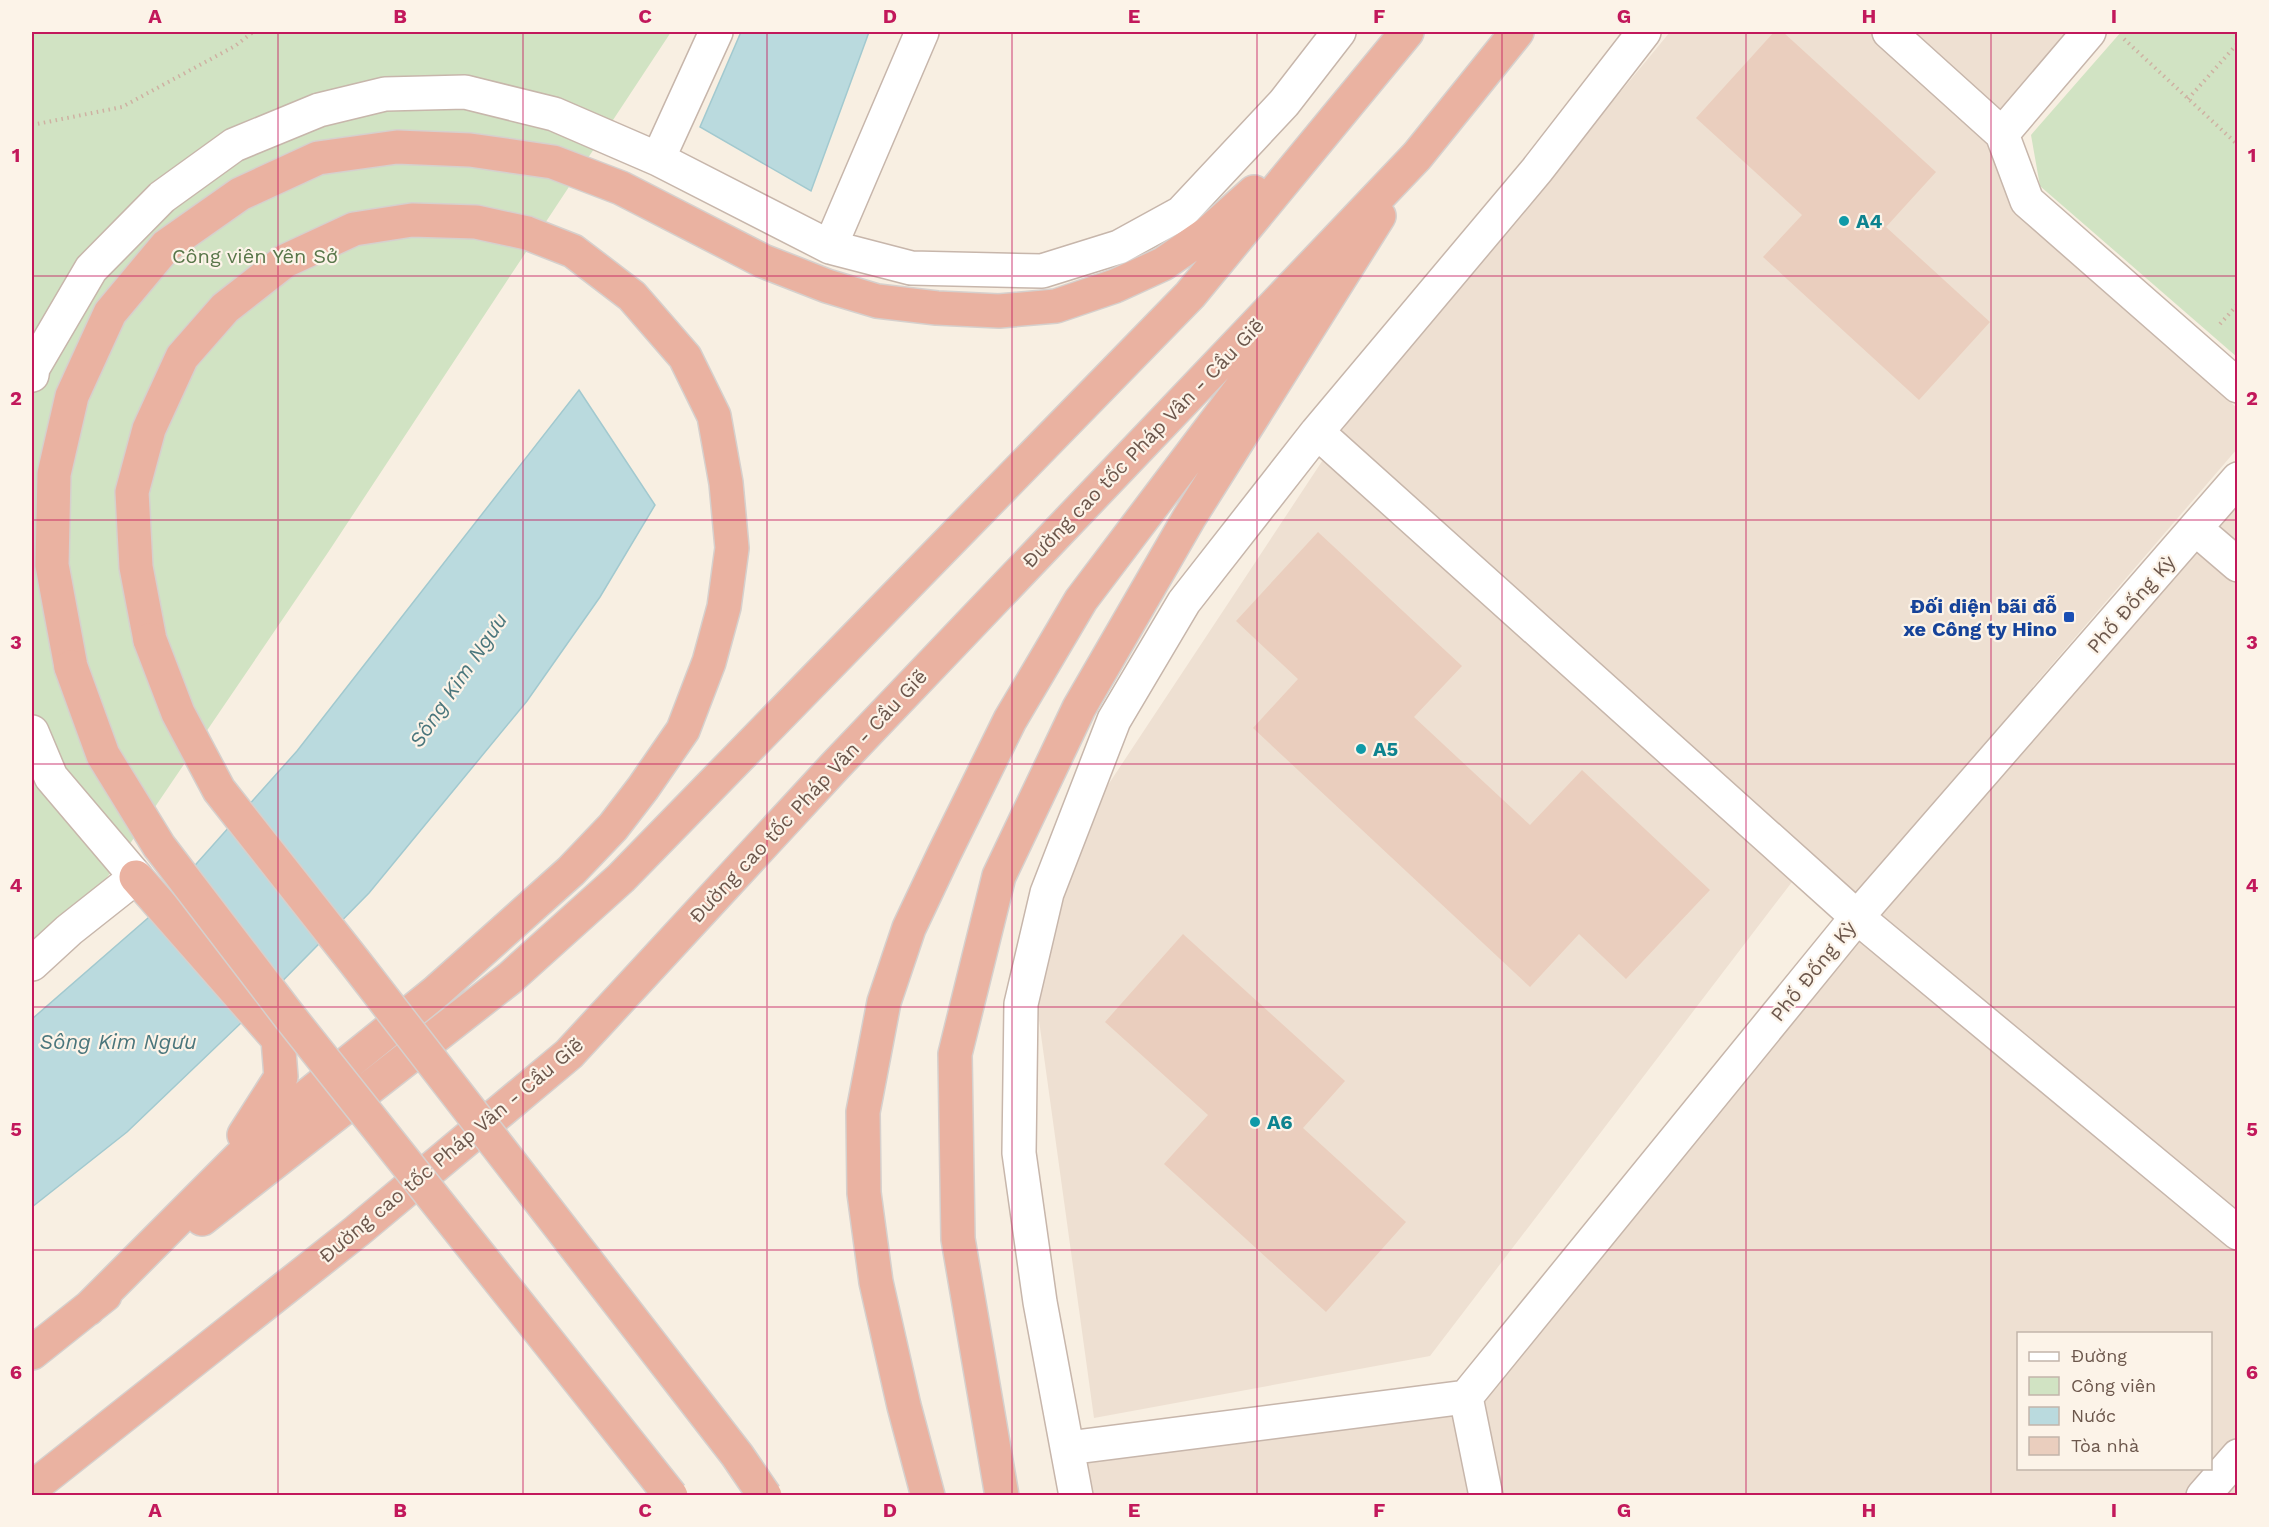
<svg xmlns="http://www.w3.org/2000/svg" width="2269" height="1527" viewBox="0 0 2269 1527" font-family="'Work Sans',sans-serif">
	<rect width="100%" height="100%" fill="#f8efe2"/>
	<path fill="#eee0d2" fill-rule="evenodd" d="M 1670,32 L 2074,32 L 1986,138 L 2010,205 L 2237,408 L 2237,449 L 1854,895 L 1811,857 L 1430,1356 L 1094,1418 L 1024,912 L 1348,422 Z
		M 2237,479 L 2237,1495 L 1073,1496 L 1068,1448 L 1466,1397 ZM 2018,1334 L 2210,1334 L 2210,1468 L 2018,1468 Z"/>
	<path fill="#d1e3c3" d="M 32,32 L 671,32 L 329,551 L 104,882 L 32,942 Z
		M 2121,32 L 2237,32 L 2237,357 L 2040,186 L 2031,135 Z"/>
	<path fill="#badade" stroke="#a2c9cf" stroke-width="1.5" d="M 741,32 L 869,32 L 811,191 L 700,127 Z
		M 579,390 L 655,505 L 600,597 L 527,701 L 369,893 L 242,1022 L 127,1132 L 32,1207 L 32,1019 L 148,918 L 297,751 Z"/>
	<path fill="#eacebe" d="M 1774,32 L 1783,32 L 1936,172 L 1886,227 L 1990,322 L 1919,400 L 1763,257 L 1802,215 L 1696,118 Z
		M 1318,532 L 1462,666 L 1414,717 L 1530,825 L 1582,770 L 1710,890 L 1626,979 L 1579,934 L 1530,987 L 1253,728 L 1298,679 L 1236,621 Z
		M 1183,934 L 1345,1081 L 1303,1128 L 1406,1222 L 1326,1312 L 1164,1164 L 1208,1115 L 1105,1022 Z"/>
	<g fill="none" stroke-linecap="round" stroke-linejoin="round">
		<defs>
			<path id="minor" d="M 1889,32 L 2002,134
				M 2089,32 L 2002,134 L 2027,201 L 2238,386
				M 658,159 L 716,32
				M 830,247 L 922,32
				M 32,375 L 33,368 L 91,269 L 162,197 L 234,145 L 319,110 L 385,94 L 465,92 L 554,114 L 658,159 L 830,247 L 911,268 L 1042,271 L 1119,247 L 1181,213 L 1284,103 L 1339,32
				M 1317,432 L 1857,917 L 2238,1233
				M 2196,529 L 2238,565
				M 32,732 L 51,777 L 136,877 L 69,930 L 32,964
				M 1068,1448 L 1466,1397
				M 1076,1496 L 1040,1302 L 1019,1153 L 1021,1004 L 1047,893 L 1114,720 L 1184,602 L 1317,432 L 1537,170 L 1644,32
				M 1486,1496 L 1466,1397 L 1857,917 L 2238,479
				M 2203,1496 L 2238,1456"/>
			<path id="highway" d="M 71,667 L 52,565 L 54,474 L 72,396 L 110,313 L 166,246 L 240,194 L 318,158 L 397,147 L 470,150 L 553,162 L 621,188 L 763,261 L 827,286 L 877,301 L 937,308 L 999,311 L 1056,306 L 1115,286 L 1163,264 L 1208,233 L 1254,192
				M 136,877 L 278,1039 L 281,1077 L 244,1135
				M 202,1219 L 510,978 L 621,878 L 1190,295 L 1407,32
				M 88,1309 L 276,1121 L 437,991 L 571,871 L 613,827 L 643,788 L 683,730 L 709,662 L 724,607 L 732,548 L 726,483 L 714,416 L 685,357 L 632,296 L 573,251 L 527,233 L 476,222 L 412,220 L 354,229 L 285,261 L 225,308 L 182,357 L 149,429 L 132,492 L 136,567 L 150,640
				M 32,1353 L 105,1295
				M 32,1488 L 357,1231 L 569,1054 L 836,765 L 1417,156 L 1517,32
				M 928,1496 L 904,1406 L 876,1282 L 864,1193 L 863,1112 L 884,1002 L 909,928 L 944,854 L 1010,720 L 1081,600 L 1323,280
				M 1002,1496 L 958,1239 L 955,1054 L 999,876 L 1079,708 L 1189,518 L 1379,216"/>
		</defs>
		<use href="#minor" stroke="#c7b6ab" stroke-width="36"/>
		<use href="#highway" stroke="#d6d0cd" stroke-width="36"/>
		<path stroke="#ceb1a2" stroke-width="4" stroke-dasharray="1.5 4.5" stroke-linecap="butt" d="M 2124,39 L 2238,145
			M 2188,99 L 2238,43
			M 32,125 L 122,107 L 235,46 L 253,32
			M 2220,324 L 2238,304"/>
		<use href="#minor" stroke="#fff" stroke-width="33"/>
		<use href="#highway" stroke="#eab2a1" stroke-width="33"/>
		<defs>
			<path id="highway-bridge" d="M 150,640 L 178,713 L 219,790 L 354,961 L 737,1455 L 765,1496
				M 71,667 L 103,755 L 159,846 L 289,1016 L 671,1496"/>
		</defs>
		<use href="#highway-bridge" stroke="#d6d0cd" stroke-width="36" stroke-linecap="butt"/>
		<use href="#highway-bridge" stroke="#eab2a1" stroke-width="33"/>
	</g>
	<path fill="none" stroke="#c2185b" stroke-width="1.5" stroke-opacity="0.55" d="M 278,32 L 278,1496M 523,32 L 523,1496M 767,32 L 767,1496M 1012,32 L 1012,1496M 1257,32 L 1257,1496M 1502,32 L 1502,1496M 1746,32 L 1746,1496M 1991,32 L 1991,1496M 32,276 L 2238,276M 32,520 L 2238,520M 32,764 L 2238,764M 32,1007 L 2238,1007M 32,1250 L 2238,1250"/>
	<g fill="#0f9aa8" stroke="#fcf3e8" stroke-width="2">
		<circle cx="1844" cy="221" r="6"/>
		<circle cx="1361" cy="749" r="6"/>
		<circle cx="1255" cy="1122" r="6"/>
	</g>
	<rect fill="#1a4fb4" stroke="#fcf3e8" stroke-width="2" x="2063" y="611" width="12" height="12" rx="3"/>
	<g text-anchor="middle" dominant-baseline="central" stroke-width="4.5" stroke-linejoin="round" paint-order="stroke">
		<g font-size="20" font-weight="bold" fill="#0d838f" stroke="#fcf3e8" text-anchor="start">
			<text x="1856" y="221">A4</text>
			<text x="1373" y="749">A5</text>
			<text x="1267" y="1122">A6</text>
		</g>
		<g font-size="20" fill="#587649" stroke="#fcf3e8">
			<text x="255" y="256">Công viên Yên Sở</text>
		</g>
		<g font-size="20" fill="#6c574c" stroke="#fcf3e8">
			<text transform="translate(1143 443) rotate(-46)">Đường cao tốc Pháp Vân - Cầu Giẽ</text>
			<text transform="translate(2131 604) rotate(-49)">Phố Đống Kỳ</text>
			<text transform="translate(808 796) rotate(-47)">Đường cao tốc Pháp Vân - Cầu Giẽ</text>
			<text transform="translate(1813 971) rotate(-51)">Phố Đống Kỳ</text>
			<text transform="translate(451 1150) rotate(-40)">Đường cao tốc Pháp Vân - Cầu Giẽ</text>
		</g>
		<g font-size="20" font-weight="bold" fill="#164399" stroke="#fcf3e8" text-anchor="end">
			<text x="2057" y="606">Đối diện bãi đỗ<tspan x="2057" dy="23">xe Công ty Hino</tspan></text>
		</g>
		<g font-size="21" font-style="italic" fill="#4a767c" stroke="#fcf3e8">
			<text transform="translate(458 680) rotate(-56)">Sông Kim Ngưu</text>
			<text x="118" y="1041">Sông Kim Ngưu</text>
		</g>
	</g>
	<rect width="2269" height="1527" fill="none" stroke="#fcf3e8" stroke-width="66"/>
	<rect x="2017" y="1332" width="195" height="138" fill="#fcf3e8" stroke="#c2b5aa" stroke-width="1.5"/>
	<rect x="2029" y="1352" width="30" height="9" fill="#ffffff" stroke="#c2b5aa" stroke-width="1.5"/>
	<text x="2071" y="1362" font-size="18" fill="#6c574c">Đường</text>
	<rect x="2029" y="1377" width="30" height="18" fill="#d1e3c3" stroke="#c2b5aa" stroke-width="1.5"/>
	<text x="2071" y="1392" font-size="18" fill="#6c574c">Công viên</text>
	<rect x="2029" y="1407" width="30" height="18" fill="#badade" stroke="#c2b5aa" stroke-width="1.5"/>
	<text x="2071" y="1422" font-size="18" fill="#6c574c">Nước</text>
	<rect x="2029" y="1437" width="30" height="18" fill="#eacebe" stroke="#c2b5aa" stroke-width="1.5"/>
	<text x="2071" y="1452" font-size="18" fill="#6c574c">Tòa nhà</text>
	<rect x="33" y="33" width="2203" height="1461" fill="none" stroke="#c2185b" stroke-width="2"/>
	<g font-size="20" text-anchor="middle" font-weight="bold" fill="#c2185b">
		<text x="155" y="23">A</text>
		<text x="400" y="23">B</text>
		<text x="645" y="23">C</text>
		<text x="890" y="23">D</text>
		<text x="1134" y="23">E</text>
		<text x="1379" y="23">F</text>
		<text x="1624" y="23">G</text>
		<text x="1869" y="23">H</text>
		<text x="2114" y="23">I</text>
		<text x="16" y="162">1</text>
		<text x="2252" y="162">1</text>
		<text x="16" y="405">2</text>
		<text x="2252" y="405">2</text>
		<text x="16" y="649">3</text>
		<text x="2252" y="649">3</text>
		<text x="16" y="892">4</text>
		<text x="2252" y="892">4</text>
		<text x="16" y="1136">5</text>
		<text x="2252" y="1136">5</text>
		<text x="16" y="1379">6</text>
		<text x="2252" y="1379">6</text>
		<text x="155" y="1517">A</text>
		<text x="400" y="1517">B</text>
		<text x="645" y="1517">C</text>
		<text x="890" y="1517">D</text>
		<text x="1134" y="1517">E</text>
		<text x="1379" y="1517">F</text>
		<text x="1624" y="1517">G</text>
		<text x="1869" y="1517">H</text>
		<text x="2114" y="1517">I</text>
	</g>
</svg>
